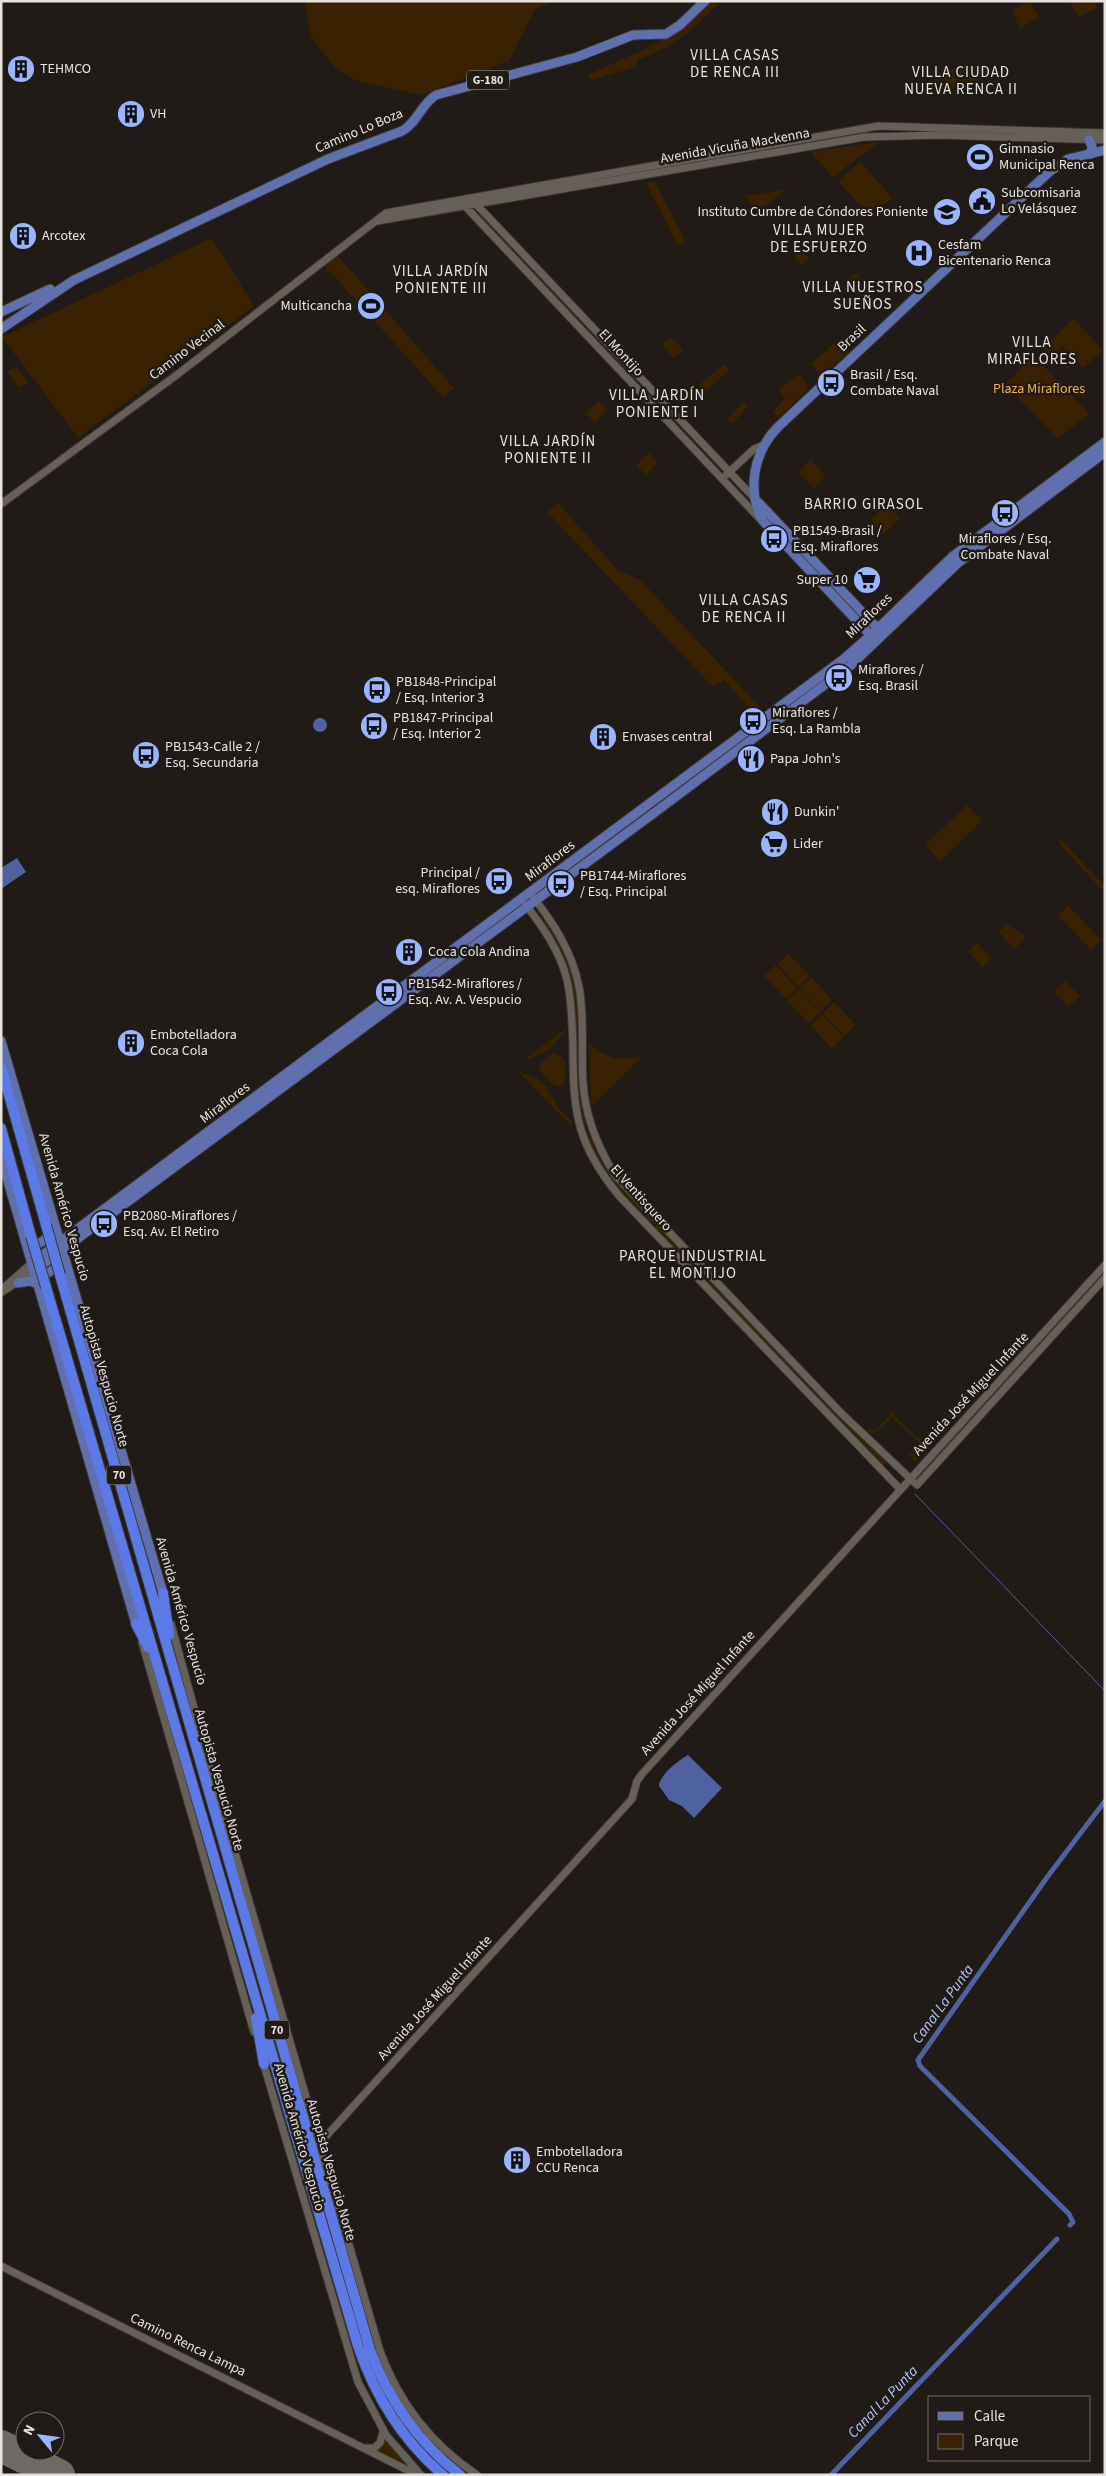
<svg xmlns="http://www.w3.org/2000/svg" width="1106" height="2476" viewBox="0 0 1106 2476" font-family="'Source Sans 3',sans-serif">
	<rect width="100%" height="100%" fill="#201b16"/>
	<path fill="#392201" d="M 304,1 L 557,1 L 535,9 L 509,61 L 421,95 L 357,81 L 335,68 L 311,37 Z
		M 708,1 L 720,1 C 697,27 672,49 638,59 L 635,67 L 591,80 L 587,75 C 633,54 674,41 708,1 Z
		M 1030,1 L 1039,18 L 1020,28 L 1011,10 Z
		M 1070,1 L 1094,1 L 1097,8 L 1078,17 Z
		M 965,64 L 979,65 L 979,89 L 934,87 C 934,73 954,69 965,64 Z
		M 879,142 L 833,177 L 812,154 L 814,151 Z
		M 860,161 L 892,198 L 870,217 L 838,181 Z
		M 655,182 L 686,242 L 678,246 L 646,183 Z
		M 787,189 L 757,212 L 745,196 Z
		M 212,238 L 254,306 L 78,438 L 2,337 Z
		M 797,244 L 809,258 L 801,265 L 790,251 Z
		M 337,255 L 454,388 L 443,397 L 324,265 Z
		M 856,273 L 863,281 L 850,291 L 844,283 Z
		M 1074,319 L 1103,350 L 1083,368 L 1063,346 L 1051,357 L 1042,348 Z
		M 671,337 L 683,350 L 674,358 L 662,345 Z
		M 838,340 L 849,352 L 821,376 L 811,364 Z
		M 1063,348 L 1076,362 L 1068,370 L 1054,356 Z
		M 1034,356 L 1090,414 L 1057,438 L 1005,384 Z
		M 724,364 L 729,371 L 703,393 L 698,386 Z
		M 16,366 L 28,382 L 19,388 L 7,372 Z
		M 799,374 L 809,388 L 778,418 L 773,411 L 785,398 L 778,389 Z
		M 599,401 L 608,410 L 595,422 L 586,413 Z
		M 743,402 L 748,406 L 732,424 L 727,419 Z
		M 558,431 L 570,444 L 560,453 L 548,440 Z
		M 649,453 L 658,463 L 646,475 L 636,465 Z
		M 811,460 L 826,476 L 814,488 L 798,472 Z
		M 558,503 L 618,570 L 640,580 L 763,710 L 756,715 L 724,680 L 713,687 L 549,514 L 547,512 Z
		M 887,504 L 900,518 L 883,534 L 870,520 Z
		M 967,805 L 982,821 L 940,861 L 925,845 Z
		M 1060,839 L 1105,886 L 1105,893 L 1063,848 L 1059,842 Z
		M 1068,905 L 1101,940 L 1091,950 L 1058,915 Z
		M 546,919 C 565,949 579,982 580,1019 C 581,1056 578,1090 587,1126 L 582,1128 L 568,979 L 541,922 Z
		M 1007,924 L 1026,937 L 1014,949 L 998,932 Z
		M 977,943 L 992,958 L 983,967 L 968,951 Z
		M 788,953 L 810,976 L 798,987 L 777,964 Z
		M 776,965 L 797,988 L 786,999 L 764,976 Z
		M 811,977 L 832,1000 L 821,1011 L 799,988 Z
		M 1066,981 L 1080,996 L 1068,1007 L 1054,992 Z
		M 799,989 L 820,1012 L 808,1023 L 787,1000 Z
		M 834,1002 L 856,1025 L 844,1036 L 823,1013 Z
		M 822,1014 L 844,1037 L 832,1048 L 810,1025 Z
		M 566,1029 L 565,1032 L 549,1050 L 529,1059 L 527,1057 Z
		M 589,1044 C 610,1059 619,1062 644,1055 L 591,1107 Z
		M 555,1053 L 566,1061 L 565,1083 L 559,1087 C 550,1084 539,1074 540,1064 L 551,1054 Z
		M 517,1070 L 543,1082 L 561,1111 L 571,1120 L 573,1128 Z
		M 589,1132 L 604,1163 L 655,1221 L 651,1225 L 620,1193 L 600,1167 L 584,1134 Z
		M 657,1225 L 771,1344 L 767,1348 L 653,1229 Z
		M 1051,1329 L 1053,1330 L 938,1457 L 937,1452 Z
		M 774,1346 L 886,1462 L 881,1467 L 770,1351 Z
		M 964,1390 L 972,1398 L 942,1432 L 938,1428 L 964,1397 Z
		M 891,1411 L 895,1412 L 893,1415 L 920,1440 L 922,1438 L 930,1445 L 915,1462 L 909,1455 L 920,1443 L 892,1417 L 877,1432 L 873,1434 L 868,1429 L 876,1430 L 890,1415 Z
		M 384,2438 L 411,2470 L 371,2450 Z"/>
	<path fill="#4f629f" d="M313 725a7 7 0 1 1 14 0a7 7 0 1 1-14 0Z
		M 17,858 L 26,872 L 1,889 L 1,868 Z
		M 688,1755 L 722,1788 L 694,1818 L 682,1806 L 669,1800 L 659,1786 C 660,1774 678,1761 688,1755 Z"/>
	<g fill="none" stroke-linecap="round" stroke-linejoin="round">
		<path stroke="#4f629f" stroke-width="1" d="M 915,1494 L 1105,1691"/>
		<path stroke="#4f629f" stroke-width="5" d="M 1070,2225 L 1073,2222 L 1069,2214 L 920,2066 L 918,2060 L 1048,1876 L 1105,1801
			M 831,2475 L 1057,2239"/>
		<path stroke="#6e6964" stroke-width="32" d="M 1,2446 L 59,2475"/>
		<defs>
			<path id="minor" d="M 476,204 L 757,501
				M 464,205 L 760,519
				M 377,221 L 864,137 L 939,135 L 1105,140
				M 726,475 L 754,449 L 763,445
				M 1,504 L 178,374 L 386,213 L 878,126 L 1105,133
				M 530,893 C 552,921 572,950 579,987 C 585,1018 581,1050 583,1082 C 585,1116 597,1146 615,1175 L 840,1412 L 917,1485 L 1105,1278
				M 525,904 C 543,927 560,951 567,980 C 572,1002 572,1023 573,1045 C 573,1112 576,1144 620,1197 L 900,1489
				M 1,1290 L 33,1262
				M 2,1292 L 35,1270
				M 171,1624 L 213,1777 L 380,2351 C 399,2403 431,2444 477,2475
				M 142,1642 L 254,2032
				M 263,2062 L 358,2382 L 386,2435 L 421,2475
				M 319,2144 L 632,1799 L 637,1781 L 642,1774 L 1105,1265
				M 1,2266 L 417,2475
				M 366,2448 L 374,2448 L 380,2443 L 383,2431"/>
			<path id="major" d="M 1089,140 L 1092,146 L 1091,154
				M 1,312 L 50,289
				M 1,329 L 74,280 L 328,159 L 402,131 C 418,122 421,104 436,95 L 577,57 L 633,35 L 666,34 L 680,25 L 705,1
				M 757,501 L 882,633
				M 875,640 L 763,521 C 746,490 754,451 778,427 L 1049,172 L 1068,159 L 1105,150
				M 1,1041 L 163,1593
				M 1,1157 L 136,1624
				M 28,1246 C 38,1246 48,1239 52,1230
				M 33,1262 L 845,658 L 870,636 L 953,556 L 1105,442
				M 35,1270 L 658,810 L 851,665 L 958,563 L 1105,452
				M 18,1283 L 30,1281 L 40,1285 L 46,1274 L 62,1264"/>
			<path id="highway" d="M 1,1067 L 46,1225
				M 1,1128 L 31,1236
				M 60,1275 L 370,2350 C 389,2401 418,2442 460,2475
				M 46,1287 L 358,2346 C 375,2396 402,2440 443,2475
				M 163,1593 L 169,1635
				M 136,1624 L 148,1647
				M 256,2018 L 264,2064"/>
		</defs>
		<use href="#minor" stroke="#3b3734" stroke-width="9"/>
		<use href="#major" stroke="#3b3734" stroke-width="11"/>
		<use href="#highway" stroke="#3b3734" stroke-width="12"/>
		<use href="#minor" stroke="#666059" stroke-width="7"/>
		<use href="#major" stroke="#606fae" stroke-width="9"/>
		<use href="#highway" stroke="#5c79e6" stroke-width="10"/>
		<defs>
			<path id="highway-bridge" d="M 46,1225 L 60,1275
				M 31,1236 L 46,1287"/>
		</defs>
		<use href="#highway-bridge" stroke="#3b3734" stroke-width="12" stroke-linecap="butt"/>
		<use href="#highway-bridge" stroke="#5c79e6" stroke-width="10"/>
	</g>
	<defs>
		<symbol id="building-disc" viewBox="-11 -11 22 22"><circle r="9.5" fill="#9cb4fd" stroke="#201b16"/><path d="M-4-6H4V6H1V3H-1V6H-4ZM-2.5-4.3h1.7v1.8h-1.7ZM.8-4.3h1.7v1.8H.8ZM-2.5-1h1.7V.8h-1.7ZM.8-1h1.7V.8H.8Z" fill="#111"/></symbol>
		<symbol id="stadium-disc" viewBox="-11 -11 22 22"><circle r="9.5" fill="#9cb4fd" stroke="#201b16"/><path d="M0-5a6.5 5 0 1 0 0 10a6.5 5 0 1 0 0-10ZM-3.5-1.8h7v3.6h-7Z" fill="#111"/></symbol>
		<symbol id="civic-disc" viewBox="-11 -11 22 22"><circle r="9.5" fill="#9cb4fd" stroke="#201b16"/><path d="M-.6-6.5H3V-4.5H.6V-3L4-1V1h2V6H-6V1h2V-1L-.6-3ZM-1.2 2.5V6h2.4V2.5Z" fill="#111"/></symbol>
		<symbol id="school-disc" viewBox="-11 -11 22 22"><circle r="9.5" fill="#9cb4fd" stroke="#201b16"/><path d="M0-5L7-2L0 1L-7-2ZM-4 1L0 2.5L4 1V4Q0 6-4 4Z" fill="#111"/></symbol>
		<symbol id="hospital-disc" viewBox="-11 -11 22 22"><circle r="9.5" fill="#9cb4fd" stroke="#201b16"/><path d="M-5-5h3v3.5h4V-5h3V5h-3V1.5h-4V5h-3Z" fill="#111"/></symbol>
		<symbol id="bus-disc" viewBox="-11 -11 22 22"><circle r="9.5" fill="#9cb4fd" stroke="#201b16"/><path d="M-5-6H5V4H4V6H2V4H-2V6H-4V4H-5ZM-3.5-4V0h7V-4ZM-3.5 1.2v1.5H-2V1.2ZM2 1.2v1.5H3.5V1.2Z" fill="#111"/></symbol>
		<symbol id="supermarket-disc" viewBox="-11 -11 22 22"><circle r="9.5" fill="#9cb4fd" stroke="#201b16"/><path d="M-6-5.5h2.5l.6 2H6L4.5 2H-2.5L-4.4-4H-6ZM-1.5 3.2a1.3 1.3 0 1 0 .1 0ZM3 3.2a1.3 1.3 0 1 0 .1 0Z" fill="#111"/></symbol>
		<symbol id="restaurant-disc" viewBox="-11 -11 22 22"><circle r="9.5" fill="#9cb4fd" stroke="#201b16"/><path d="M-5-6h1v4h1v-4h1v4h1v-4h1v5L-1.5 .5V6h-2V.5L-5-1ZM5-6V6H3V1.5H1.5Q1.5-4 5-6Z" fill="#111"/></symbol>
	</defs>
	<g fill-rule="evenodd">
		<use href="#building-disc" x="5" y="53" width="32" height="32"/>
		<use href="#building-disc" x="115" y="98" width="32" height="32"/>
		<use href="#stadium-disc" x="964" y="141" width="32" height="32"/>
		<use href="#civic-disc" x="966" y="185" width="32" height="32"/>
		<use href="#school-disc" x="931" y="196" width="32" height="32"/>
		<use href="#building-disc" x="7" y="220" width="32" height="32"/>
		<use href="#hospital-disc" x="903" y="237" width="32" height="32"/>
		<use href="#stadium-disc" x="355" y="290" width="32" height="32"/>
		<use href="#bus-disc" x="815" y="367" width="32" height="32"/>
		<use href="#bus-disc" x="989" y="497" width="32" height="32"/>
		<use href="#bus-disc" x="758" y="523" width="32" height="32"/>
		<use href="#supermarket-disc" x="851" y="564" width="32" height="32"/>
		<use href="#bus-disc" x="823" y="662" width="32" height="32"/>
		<use href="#bus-disc" x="361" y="674" width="32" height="32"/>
		<use href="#bus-disc" x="737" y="705" width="32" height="32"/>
		<use href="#bus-disc" x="358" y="710" width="32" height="32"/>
		<use href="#building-disc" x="587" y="721" width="32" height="32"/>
		<use href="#bus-disc" x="130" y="739" width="32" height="32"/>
		<use href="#restaurant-disc" x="735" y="743" width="32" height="32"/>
		<use href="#restaurant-disc" x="759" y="796" width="32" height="32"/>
		<use href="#supermarket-disc" x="758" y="828" width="32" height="32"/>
		<use href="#bus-disc" x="483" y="865" width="32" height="32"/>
		<use href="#bus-disc" x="545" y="868" width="32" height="32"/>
		<use href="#building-disc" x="393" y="936" width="32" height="32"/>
		<use href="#bus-disc" x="373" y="976" width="32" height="32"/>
		<use href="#building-disc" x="115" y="1027" width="32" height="32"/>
		<use href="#bus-disc" x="88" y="1208" width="32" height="32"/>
		<use href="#building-disc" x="501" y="2144" width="32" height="32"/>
	</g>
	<g text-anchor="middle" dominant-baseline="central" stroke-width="5" stroke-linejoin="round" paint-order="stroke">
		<g fill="#201b16" stroke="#aba8a3" stroke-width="1">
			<rect x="467" y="70.5" width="42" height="19" rx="4"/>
			<rect x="106.5" y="1465.5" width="25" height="19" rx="4"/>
			<rect x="264.5" y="2020.5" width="25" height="19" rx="4"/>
		</g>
		<g font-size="12" font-weight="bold" fill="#e7e4e0">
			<text x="488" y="80">G-180</text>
			<text x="119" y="1475">70</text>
			<text x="277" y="2030">70</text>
		</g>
		<g font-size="14" fill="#e7e4e0" stroke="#201b16" text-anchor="start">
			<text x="40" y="69">TEHMCO</text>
			<text x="150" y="114">VH</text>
			<text x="999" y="149">Gimnasio<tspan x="999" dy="16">Municipal Renca</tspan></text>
			<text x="1001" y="193">Subcomisaria<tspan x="1001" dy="16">Lo Velásquez</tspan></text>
			<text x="928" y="212" text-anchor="end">Instituto Cumbre de Cóndores Poniente</text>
			<text x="42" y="236">Arcotex</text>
			<text x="938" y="245">Cesfam<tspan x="938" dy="16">Bicentenario Renca</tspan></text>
			<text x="352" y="306" text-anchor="end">Multicancha</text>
			<text x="850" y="375">Brasil / Esq.<tspan x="850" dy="16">Combate Naval</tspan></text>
			<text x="793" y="531">PB1549-Brasil /<tspan x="793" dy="16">Esq. Miraflores</tspan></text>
			<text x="1005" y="539" text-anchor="middle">Miraflores / Esq.<tspan x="1005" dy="16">Combate Naval</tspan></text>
			<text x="848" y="580" text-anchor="end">Super 10</text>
			<text x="858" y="670">Miraflores /<tspan x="858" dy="16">Esq. Brasil</tspan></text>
			<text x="396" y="682">PB1848-Principal<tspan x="396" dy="16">/ Esq. Interior 3</tspan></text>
			<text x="772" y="713">Miraflores /<tspan x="772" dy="16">Esq. La Rambla</tspan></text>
			<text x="393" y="718">PB1847-Principal<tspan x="393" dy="16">/ Esq. Interior 2</tspan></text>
			<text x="622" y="737">Envases central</text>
			<text x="165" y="747">PB1543-Calle 2 /<tspan x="165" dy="16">Esq. Secundaria</tspan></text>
			<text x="770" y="759">Papa John's</text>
			<text x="794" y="812">Dunkin'</text>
			<text x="793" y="844">Lider</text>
			<text x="480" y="873" text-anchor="end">Principal /<tspan x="480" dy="16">esq. Miraflores</tspan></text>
			<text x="580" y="876">PB1744-Miraflores<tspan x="580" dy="16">/ Esq. Principal</tspan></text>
			<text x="428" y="952">Coca Cola Andina</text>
			<text x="408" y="984">PB1542-Miraflores /<tspan x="408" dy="16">Esq. Av. A. Vespucio</tspan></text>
			<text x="150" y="1035">Embotelladora<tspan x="150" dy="16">Coca Cola</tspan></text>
			<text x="123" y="1216">PB2080-Miraflores /<tspan x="123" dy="16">Esq. Av. El Retiro</tspan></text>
			<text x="536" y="2152">Embotelladora<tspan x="536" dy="16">CCU Renca</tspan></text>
		</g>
		<g font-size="14" fill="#e7e4e0" stroke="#201b16">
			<text transform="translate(359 131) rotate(-23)">Camino Lo Boza</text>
			<text transform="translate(735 146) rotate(-10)">Avenida Vicuña Mackenna</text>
			<text transform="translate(852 338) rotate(-43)">Brasil</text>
			<text transform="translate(187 350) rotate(-37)">Camino Vecinal</text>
			<text transform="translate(621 353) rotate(47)">El Montijo</text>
			<text transform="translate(869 616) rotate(-44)">Miraflores</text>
			<text transform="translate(550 861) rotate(-37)">Miraflores</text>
			<text transform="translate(225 1103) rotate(-37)">Miraflores</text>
			<text transform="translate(641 1198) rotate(48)">El Ventisquero</text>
			<text transform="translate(64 1207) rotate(74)">Avenida Américo Vespucio</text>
			<text transform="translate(104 1376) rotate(74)">Autopista Vespucio Norte</text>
			<text transform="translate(971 1394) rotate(-47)">Avenida José Miguel Infante</text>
			<text transform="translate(181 1611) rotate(74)">Avenida Américo Vespucio</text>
			<text transform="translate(698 1693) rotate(-48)">Avenida José Miguel Infante</text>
			<text transform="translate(219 1780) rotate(74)">Autopista Vespucio Norte</text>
			<text transform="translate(435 1998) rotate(-48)">Avenida José Miguel Infante</text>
			<text transform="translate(299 2137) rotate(74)">Avenida Américo Vespucio</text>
			<text transform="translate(331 2170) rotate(74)">Autopista Vespucio Norte</text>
			<text transform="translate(188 2345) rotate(26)">Camino Renca Lampa</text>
		</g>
		<g font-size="14" fill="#f1b058" stroke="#201b16">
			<text x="1039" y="389">Plaza Miraflores</text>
		</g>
		<g font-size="15" letter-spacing="1" fill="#e7e4e0" stroke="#201b16">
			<text x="735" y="55">VILLA CASAS<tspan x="735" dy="17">DE RENCA III</tspan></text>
			<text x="961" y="72">VILLA CIUDAD<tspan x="961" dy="17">NUEVA RENCA II</tspan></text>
			<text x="819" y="230">VILLA MUJER<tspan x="819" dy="17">DE ESFUERZO</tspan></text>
			<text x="441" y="271">VILLA JARDÍN<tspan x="441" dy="17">PONIENTE III</tspan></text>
			<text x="863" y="287">VILLA NUESTROS<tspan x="863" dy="17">SUEÑOS</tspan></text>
			<text x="1032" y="342">VILLA<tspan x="1032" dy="17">MIRAFLORES</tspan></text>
			<text x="657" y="395">VILLA JARDÍN<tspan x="657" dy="17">PONIENTE I</tspan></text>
			<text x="548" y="441">VILLA JARDÍN<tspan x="548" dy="17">PONIENTE II</tspan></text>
			<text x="864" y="504">BARRIO GIRASOL</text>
			<text x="744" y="600">VILLA CASAS<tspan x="744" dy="17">DE RENCA II</tspan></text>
			<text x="693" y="1256">PARQUE INDUSTRIAL<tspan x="693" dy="17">EL MONTIJO</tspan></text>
		</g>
		<g font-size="15" font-style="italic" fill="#b6c8fd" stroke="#201b16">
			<text transform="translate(943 2004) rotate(-54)">Canal La Punta</text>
			<text transform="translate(883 2402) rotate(-46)">Canal La Punta</text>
		</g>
	</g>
	<rect width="1106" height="2476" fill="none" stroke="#e7e4e0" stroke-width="5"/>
	<rect x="928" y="2396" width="162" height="65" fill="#201b16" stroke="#706b67"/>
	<rect x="938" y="2412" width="25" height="8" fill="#606fae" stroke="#706b67"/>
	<text x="974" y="2421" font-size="15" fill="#e7e4e0">Calle</text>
	<rect x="938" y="2434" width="25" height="15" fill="#392201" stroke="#706b67"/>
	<text x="974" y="2446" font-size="15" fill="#e7e4e0">Parque</text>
	<g transform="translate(40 2436) rotate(299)"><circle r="24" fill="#201b16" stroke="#706b67"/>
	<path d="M0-4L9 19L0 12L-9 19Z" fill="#9cb4fd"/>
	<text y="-8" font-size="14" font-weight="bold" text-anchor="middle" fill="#e7e4e0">N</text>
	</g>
</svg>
